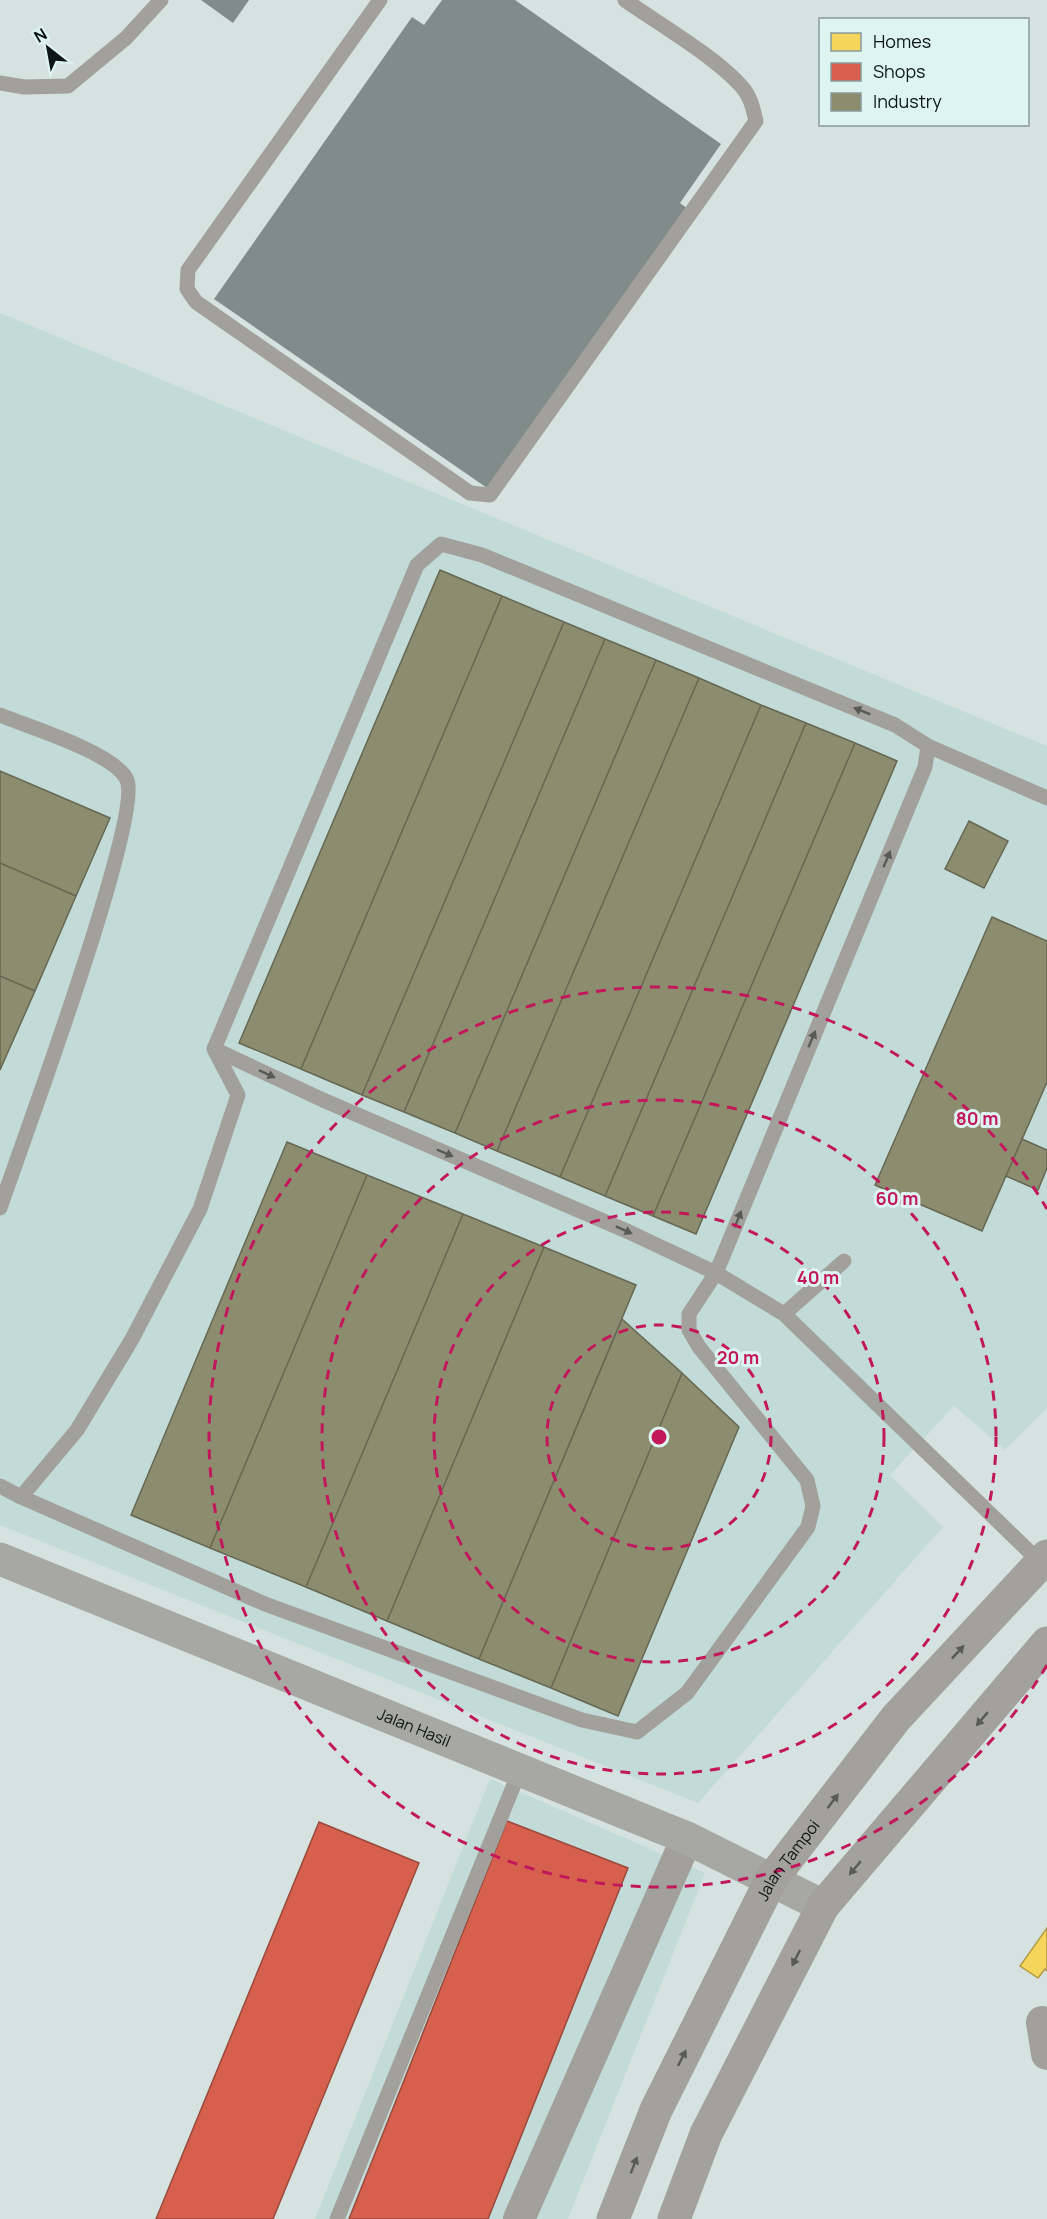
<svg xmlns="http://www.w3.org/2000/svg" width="1047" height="2219" viewBox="0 0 1047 2219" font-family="Manrope,sans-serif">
	<rect width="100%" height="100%" fill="#d5e2e0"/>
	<path fill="#c3dbd8" d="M 0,313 L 1047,746 L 1047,1408 L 1005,1450 L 954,1406 L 890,1475 L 943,1527 L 698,1803 L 0,1525 Z
		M 490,1779 L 705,1873 L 568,2219 L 315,2219 Z"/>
	<path fill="#f6d55c" stroke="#b09b46" stroke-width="1.5" d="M 1047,1928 L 1047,1971 L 1045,1969 L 1038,1978 L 1020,1966 Z"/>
	<path fill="#d6604d" stroke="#9a4a3c" stroke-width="1.5" d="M 507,1821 L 628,1868 L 488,2219 L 349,2219 Z
		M 319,1822 L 419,1863 L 273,2219 L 156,2219 Z"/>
	<path fill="#8c8c6e" stroke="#666853" stroke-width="1.5" d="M 440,570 L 502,596 L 301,1069 L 239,1043 Z
		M 502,596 L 564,622 L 362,1095 L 301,1069 Z
		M 564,622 L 605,639 L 404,1112 L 362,1095 Z
		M 605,639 L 656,660 L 455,1133 L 404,1112 Z
		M 656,660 L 699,678 L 497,1151 L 455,1133 Z
		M 699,678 L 761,705 L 560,1177 L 497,1151 Z
		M 761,705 L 806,723 L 605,1196 L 560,1177 Z
		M 806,723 L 855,743 L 653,1216 L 605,1196 Z
		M 855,743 L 897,761 L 696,1234 L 653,1216 Z
		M 0,771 L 110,818 L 76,896 L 0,863 Z
		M 969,821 L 1008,841 L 984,888 L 945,869 Z
		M 0,863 L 76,896 L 35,991 L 0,976 Z
		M 992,917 L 1047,941 L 1047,1082 L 982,1231 L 875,1185 Z
		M 0,976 L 35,991 L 0,1070 Z
		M 1022,1139 L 1047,1150 L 1047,1168 L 1038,1190 L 1006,1176 Z
		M 287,1142 L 367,1175 L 210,1548 L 131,1515 Z
		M 367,1175 L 463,1214 L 306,1587 L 210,1548 Z
		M 463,1214 L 544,1247 L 387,1621 L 306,1587 Z
		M 544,1247 L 636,1285 L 479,1659 L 387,1621 Z
		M 622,1319 L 682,1373 L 551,1688 L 479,1659 Z
		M 682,1373 L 739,1427 L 618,1716 L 551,1688 Z"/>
	<path fill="#818b8a" d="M 201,0 L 249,0 L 233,23 Z
		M 442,0 L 515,0 L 721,144 L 680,203 L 688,209 L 490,490 L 214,299 L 412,17 L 424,25 Z"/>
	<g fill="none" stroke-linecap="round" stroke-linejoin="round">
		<path stroke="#a2a09a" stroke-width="15" d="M 380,0 L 188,270 L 187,289 L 196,302 L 470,493 L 490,495 L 756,121 C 753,109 751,97 742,87 C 716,57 659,24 625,0
			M 0,83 L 24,87 L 68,86 L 126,38 L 161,0
			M 0,715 C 29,727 115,753 127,780 C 143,818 20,1149 0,1208
			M 928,746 L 1047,798
			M 214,1049 L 323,1100 L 629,1232 L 716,1273 L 784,1314 L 1041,1563
			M 784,1314 L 844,1261
			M 0,1486 L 21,1497 L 265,1604 L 582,1720 L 637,1732 L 687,1693 L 808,1527 L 813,1506 L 807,1480 L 699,1347 L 689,1330 L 689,1314 L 716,1273 L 925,767 L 928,746 L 895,725 L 482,555 L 441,544 L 417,565 L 214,1049 L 238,1095 L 200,1209 L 132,1339 L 77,1430 L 21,1497
			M 337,2219 L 520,1770"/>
		<path stroke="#a2a09a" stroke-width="32" d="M 1042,2022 L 1047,2054
			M 519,2219 L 687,1838"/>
		<path stroke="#a7a8a4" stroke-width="33" id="s1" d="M 0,1559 L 687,1838 L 823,1906"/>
		<g stroke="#a2a19c" stroke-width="33">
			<path id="s2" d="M 613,2219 L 656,2110 L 771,1880 L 896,1718 L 1047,1556"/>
			<path d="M 674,2219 L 706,2134 L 823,1906 L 1047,1643"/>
		</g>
	</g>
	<defs><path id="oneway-solid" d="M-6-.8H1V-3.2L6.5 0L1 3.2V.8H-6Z" transform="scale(1.5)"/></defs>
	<g fill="#585a57">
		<use href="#oneway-solid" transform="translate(862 711) rotate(-158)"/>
		<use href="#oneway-solid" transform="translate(887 859) rotate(-67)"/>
		<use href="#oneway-solid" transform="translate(812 1039) rotate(-67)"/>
		<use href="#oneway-solid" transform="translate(267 1074) rotate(25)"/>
		<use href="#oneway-solid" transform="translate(445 1153) rotate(23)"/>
		<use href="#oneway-solid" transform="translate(738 1219) rotate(-68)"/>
		<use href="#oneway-solid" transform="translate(624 1230) rotate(24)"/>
	</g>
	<g fill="#585b58">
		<use href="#oneway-solid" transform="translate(958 1652) rotate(-47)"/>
		<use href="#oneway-solid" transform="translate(982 1719) rotate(130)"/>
		<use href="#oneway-solid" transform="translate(833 1801) rotate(-53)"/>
		<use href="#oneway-solid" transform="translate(855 1868) rotate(130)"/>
		<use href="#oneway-solid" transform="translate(796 1958) rotate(117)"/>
		<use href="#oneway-solid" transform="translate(682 2058) rotate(-63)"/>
		<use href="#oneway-solid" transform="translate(634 2165) rotate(-69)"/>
	</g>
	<g fill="none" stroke="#c2185b" stroke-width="3" stroke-dasharray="10 8">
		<circle cx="659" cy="1437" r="112"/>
		<circle cx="659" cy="1437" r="225"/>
		<circle cx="659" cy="1437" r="337"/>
		<path d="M1047 1665A450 450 0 1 1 1047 1209"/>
	</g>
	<g text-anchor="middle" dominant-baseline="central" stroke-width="6" stroke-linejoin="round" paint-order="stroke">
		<g font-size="16" fill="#0d1514" stroke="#ddf4f1">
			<text stroke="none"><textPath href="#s1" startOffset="447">Jalan Hasil</textPath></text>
			<text stroke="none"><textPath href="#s2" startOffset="400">Jalan Tampoi</textPath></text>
		</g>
	</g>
	<circle cx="659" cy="1437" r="9" fill="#c2185b" stroke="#ddf4f1" stroke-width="3"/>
	<g font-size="18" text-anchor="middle" font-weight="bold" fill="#c2185b" stroke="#ddf4f1" stroke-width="6" stroke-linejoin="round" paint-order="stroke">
		<text x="977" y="1125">80 m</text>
		<text x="897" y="1205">60 m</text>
		<text x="818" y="1284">40 m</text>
		<text x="738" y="1364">20 m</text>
	</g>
	<rect x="819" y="18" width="210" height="108" fill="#ddf4f1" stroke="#8a9b99" stroke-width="1.5"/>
	<rect x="831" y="33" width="30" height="18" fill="#f6d55c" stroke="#8a9b99" stroke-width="1.5"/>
	<text x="873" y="48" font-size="18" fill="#0d1514">Homes</text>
	<rect x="831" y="63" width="30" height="18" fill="#d6604d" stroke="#8a9b99" stroke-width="1.5"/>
	<text x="873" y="78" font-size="18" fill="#0d1514">Shops</text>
	<rect x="831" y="93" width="30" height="18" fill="#8c8c6e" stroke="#8a9b99" stroke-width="1.5"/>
	<text x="873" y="108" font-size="18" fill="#0d1514">Industry</text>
	<g transform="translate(48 48) rotate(329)" stroke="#ddf4f1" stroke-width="4.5" paint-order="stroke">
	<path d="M0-4.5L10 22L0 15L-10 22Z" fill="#0d1514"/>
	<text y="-9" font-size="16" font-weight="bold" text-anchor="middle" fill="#0d1514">N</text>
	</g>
</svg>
